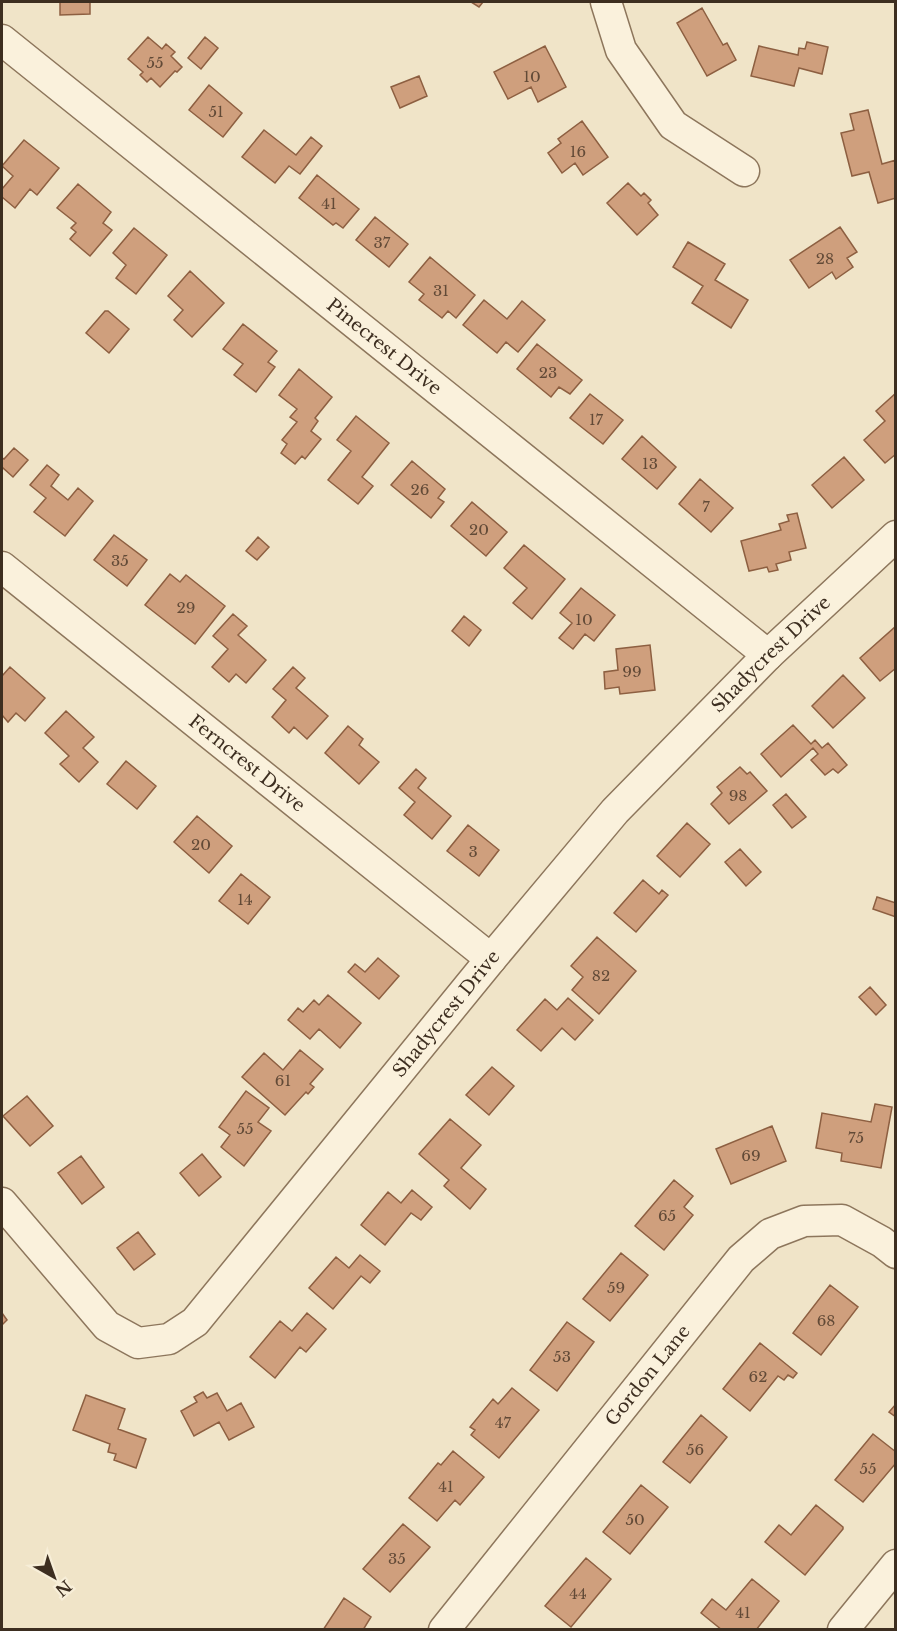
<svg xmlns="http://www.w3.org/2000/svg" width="897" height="1631" viewBox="0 0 897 1631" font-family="'Libre Baskerville',serif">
	<rect width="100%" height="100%" fill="#f0e4c8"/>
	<path fill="#cf9f7d" stroke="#8d5f41" stroke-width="1.5" d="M 60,2 L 90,2 L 90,14 L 60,15 Z
		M 471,2 L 483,2 L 479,7 Z
		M 702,8 L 723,45 L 727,43 L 736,60 L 707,76 L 677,23 Z
		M 148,37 L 162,49 L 166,44 L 175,52 L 171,56 L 182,67 L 177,72 L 175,71 L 160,87 L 151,78 L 147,82 L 140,75 L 143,72 L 128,59 Z
		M 205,37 L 218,48 L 201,69 L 188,58 Z
		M 807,42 L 828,47 L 822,74 L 799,68 L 794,86 L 751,76 L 759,46 L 798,55 L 799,48 L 805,49 Z
		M 545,46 L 566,87 L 538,102 L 531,87 L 508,99 L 494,72 Z
		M 419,76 L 427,96 L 400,108 L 391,87 Z
		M 209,85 L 242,113 L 223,137 L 189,110 Z
		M 868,110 L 882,164 L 896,160 L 896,198 L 878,203 L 869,172 L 852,176 L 841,133 L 854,130 L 850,114 Z
		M 582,121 L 608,157 L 583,175 L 575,163 L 562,173 L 548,153 L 561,143 L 558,139 Z
		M 264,130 L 296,155 L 311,137 L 322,146 L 300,174 L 289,166 L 275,183 L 242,157 Z
		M 24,140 L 59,168 L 37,195 L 30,189 L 15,208 L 2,197 L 2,189 L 13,176 L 2,166 Z
		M 317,175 L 359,209 L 343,228 L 336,223 L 333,225 L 299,198 Z
		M 628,183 L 641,196 L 644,193 L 651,200 L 648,203 L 658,215 L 637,235 L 607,203 Z
		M 78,184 L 111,212 L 103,223 L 112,230 L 90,256 L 70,239 L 76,232 L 71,228 L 76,223 L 57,208 Z
		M 375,217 L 408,244 L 389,267 L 356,240 Z
		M 840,227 L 857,252 L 847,258 L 853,267 L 836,279 L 832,272 L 809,288 L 790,260 Z
		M 134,228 L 167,255 L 136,294 L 116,278 L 126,265 L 113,253 Z
		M 688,242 L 725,264 L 715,280 L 748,300 L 731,328 L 692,303 L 703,286 L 673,267 Z
		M 430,257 L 475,295 L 456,318 L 448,311 L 442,318 L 419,300 L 424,294 L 409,282 Z
		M 190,271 L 224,303 L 192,337 L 174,320 L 183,310 L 168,296 Z
		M 484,300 L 507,319 L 522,301 L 545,320 L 518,352 L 506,342 L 497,353 L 463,325 Z
		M 105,311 L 108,311 L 129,329 L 109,353 L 86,333 Z
		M 243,324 L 277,351 L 268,362 L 275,367 L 256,392 L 234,375 L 243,364 L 223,349 Z
		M 537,344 L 582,380 L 570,394 L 559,387 L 551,397 L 517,369 Z
		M 299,369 L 332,397 L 315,418 L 318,421 L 311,431 L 321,439 L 305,459 L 302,456 L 295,464 L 281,453 L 287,444 L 282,440 L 297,422 L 290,417 L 297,409 L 279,395 Z
		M 896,393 L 896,454 L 885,463 L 864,440 L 885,421 L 876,411 Z
		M 590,394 L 623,420 L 603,444 L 570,418 Z
		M 356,416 L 389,443 L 362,477 L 373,486 L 358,504 L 328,480 L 351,451 L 337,440 Z
		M 642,436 L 676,467 L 657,489 L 622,459 Z
		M 14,448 L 28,460 L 13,477 L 3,468 L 2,470 L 2,458 L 4,459 Z
		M 844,457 L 864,480 L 832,508 L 812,485 Z
		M 412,461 L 445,489 L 438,498 L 444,502 L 431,518 L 391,485 Z
		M 47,465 L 59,475 L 51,486 L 68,500 L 78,488 L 93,501 L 65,536 L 34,512 L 46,498 L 30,485 Z
		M 700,479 L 733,508 L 711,532 L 679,504 Z
		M 472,502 L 507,532 L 486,556 L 451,526 Z
		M 797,513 L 806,548 L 789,552 L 791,560 L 776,564 L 778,570 L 769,572 L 767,567 L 749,571 L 741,541 L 781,530 L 779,524 L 789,521 L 787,515 Z
		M 114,535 L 147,560 L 127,586 L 94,560 Z
		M 258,537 L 269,547 L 257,560 L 246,551 Z
		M 524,545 L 565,579 L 532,619 L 513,603 L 527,588 L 504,568 Z
		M 170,574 L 180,582 L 186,575 L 225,606 L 195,644 L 145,605 Z
		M 581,588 L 615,615 L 594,641 L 585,634 L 573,649 L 559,638 L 572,623 L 560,613 Z
		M 233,614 L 247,626 L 238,635 L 266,660 L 246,683 L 236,674 L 229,682 L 212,667 L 228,649 L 213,636 Z
		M 464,616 L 481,630 L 469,646 L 452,631 Z
		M 895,627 L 896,668 L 880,681 L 860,658 Z
		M 650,645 L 655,690 L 620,694 L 619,687 L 605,689 L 604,672 L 618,670 L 616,649 Z
		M 10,667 L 45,698 L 25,721 L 16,713 L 8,722 L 2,715 L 2,676 Z
		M 293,667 L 305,678 L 296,688 L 328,716 L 307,739 L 294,727 L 289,733 L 272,717 L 286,700 L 273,689 Z
		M 843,675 L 865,698 L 833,728 L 812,706 Z
		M 66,711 L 94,737 L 83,748 L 98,762 L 79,782 L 60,764 L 69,756 L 45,733 Z
		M 793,725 L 811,744 L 815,740 L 822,748 L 828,743 L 847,765 L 838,773 L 833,769 L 825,775 L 811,760 L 818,754 L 813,748 L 781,777 L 761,754 Z
		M 348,726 L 363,739 L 359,745 L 379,762 L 359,784 L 325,753 Z
		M 126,761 L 156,786 L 137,809 L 107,784 Z
		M 740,767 L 747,774 L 750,772 L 767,791 L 729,824 L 711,804 L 722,793 L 717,787 Z
		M 416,769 L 426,778 L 418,788 L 451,816 L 432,839 L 404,815 L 415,802 L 399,788 Z
		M 786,794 L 806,817 L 792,828 L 773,805 Z
		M 197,816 L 232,846 L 209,873 L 174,842 Z
		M 687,823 L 710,844 L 680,877 L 657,856 Z
		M 468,825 L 499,850 L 479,876 L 447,851 Z
		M 740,849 L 761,872 L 746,886 L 725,862 Z
		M 241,874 L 270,897 L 248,924 L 219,901 Z
		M 643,880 L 659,894 L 662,890 L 668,895 L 636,932 L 614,913 Z
		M 877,897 L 896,903 L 896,917 L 873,909 Z
		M 597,937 L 636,971 L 599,1014 L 572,990 L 583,977 L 571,966 Z
		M 378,958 L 399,976 L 379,999 L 348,972 L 355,964 L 365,972 Z
		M 870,987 L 886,1005 L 876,1015 L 859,997 Z
		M 328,995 L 361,1023 L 340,1048 L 319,1029 L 310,1039 L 288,1020 L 298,1008 L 303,1012 L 314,1000 L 319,1005 Z
		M 568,998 L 593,1020 L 575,1040 L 562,1028 L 541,1051 L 517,1030 L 545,999 L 557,1010 Z
		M 300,1050 L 323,1069 L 310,1084 L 314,1087 L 308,1094 L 306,1092 L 285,1115 L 242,1077 L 264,1053 L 283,1070 Z
		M 492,1067 L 514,1086 L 489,1115 L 466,1095 Z
		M 246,1091 L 269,1108 L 258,1122 L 271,1131 L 244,1166 L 221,1147 L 230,1135 L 219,1127 Z
		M 27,1096 L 53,1126 L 30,1146 L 3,1116 Z
		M 875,1104 L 892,1107 L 881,1168 L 841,1161 L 842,1153 L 816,1148 L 822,1113 L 871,1122 Z
		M 450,1119 L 481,1145 L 461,1168 L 486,1189 L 470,1209 L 444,1186 L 449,1180 L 419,1154 Z
		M 772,1126 L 786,1161 L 731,1184 L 716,1149 Z
		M 202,1154 L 221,1177 L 199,1196 L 180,1173 Z
		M 81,1156 L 104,1187 L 82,1204 L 58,1173 Z
		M 674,1180 L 693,1196 L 684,1207 L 693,1215 L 664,1250 L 635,1226 Z
		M 412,1190 L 432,1207 L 421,1220 L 411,1213 L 385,1245 L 361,1225 L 388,1192 L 401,1203 Z
		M 138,1232 L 155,1254 L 134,1270 L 117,1248 Z
		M 621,1253 L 648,1275 L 610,1321 L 583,1299 Z
		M 360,1255 L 380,1271 L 370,1283 L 361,1276 L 333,1309 L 309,1288 L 336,1257 L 349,1268 Z
		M 830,1285 L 858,1307 L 821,1355 L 793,1333 Z
		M 2,1313 L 7,1320 L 2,1325 Z
		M 307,1313 L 326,1329 L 306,1352 L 300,1347 L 275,1378 L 250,1357 L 280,1321 L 292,1331 Z
		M 567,1322 L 594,1342 L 557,1391 L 530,1370 Z
		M 760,1343 L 797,1373 L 793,1378 L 788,1375 L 784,1380 L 778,1376 L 750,1411 L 723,1389 Z
		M 512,1388 L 539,1410 L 499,1458 L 471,1435 L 475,1430 L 470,1427 L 493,1399 L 498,1404 Z
		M 203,1392 L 207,1398 L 217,1393 L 227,1411 L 241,1403 L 254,1427 L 229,1440 L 219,1422 L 194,1436 L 181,1411 L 197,1402 L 194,1397 Z
		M 86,1395 L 125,1409 L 118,1429 L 146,1439 L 136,1468 L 114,1460 L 116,1454 L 108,1452 L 110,1444 L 73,1430 Z
		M 896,1404 L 896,1417 L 889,1412 Z
		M 701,1415 L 727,1437 L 690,1483 L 663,1462 Z
		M 873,1434 L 896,1452 L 896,1463 L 863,1502 L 835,1480 Z
		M 453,1451 L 484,1477 L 460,1505 L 455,1500 L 437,1521 L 409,1498 L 438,1463 L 441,1465 Z
		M 641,1485 L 668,1507 L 630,1554 L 603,1532 Z
		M 816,1505 L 843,1527 L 843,1529 L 805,1575 L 765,1542 L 779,1525 L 791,1535 Z
		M 403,1524 L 430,1547 L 390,1592 L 363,1569 Z
		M 586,1558 L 611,1579 L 571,1627 L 545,1606 Z
		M 752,1579 L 779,1601 L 756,1630 L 722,1630 L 701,1613 L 712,1599 L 726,1610 Z
		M 344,1598 L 371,1617 L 363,1630 L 323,1630 Z"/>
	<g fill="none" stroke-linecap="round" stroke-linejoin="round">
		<defs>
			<g id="street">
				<path d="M 606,2 L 621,50 L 673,125 L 744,171"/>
				<path id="s1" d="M 2,40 L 768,655"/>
				<path id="s2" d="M 2,567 L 491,959"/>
				<path id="s3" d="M 2,1203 L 107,1326 L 138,1343 L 169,1339 L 195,1322 L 491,959 L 615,811 L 768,655 L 896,536"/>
				<path id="s4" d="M 444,1630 L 741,1259 L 770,1234 L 804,1221 L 842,1220 L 882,1242 L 896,1253"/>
				<path d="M 843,1630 L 896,1565"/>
			</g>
		</defs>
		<use href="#street" stroke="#8d765c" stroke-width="33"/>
		<use href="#street" stroke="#faf1dc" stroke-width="30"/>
	</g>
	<g text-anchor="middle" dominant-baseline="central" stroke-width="6" stroke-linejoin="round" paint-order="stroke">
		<g font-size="15" fill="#624a37">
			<text x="155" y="62">55</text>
			<text x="532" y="76">10</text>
			<text x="216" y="111">51</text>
			<text x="578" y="151">16</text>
			<text x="329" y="203">41</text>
			<text x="382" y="242">37</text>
			<text x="825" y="258">28</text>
			<text x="441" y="290">31</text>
			<text x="548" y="372">23</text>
			<text x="596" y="419">17</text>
			<text x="650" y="463">13</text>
			<text x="420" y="489">26</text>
			<text x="706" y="506">7</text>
			<text x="479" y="529">20</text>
			<text x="120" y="560">35</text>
			<text x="186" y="607">29</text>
			<text x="584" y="619">10</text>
			<text x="632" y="671">99</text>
			<text x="738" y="795">98</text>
			<text x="201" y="844">20</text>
			<text x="473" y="851">3</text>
			<text x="245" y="899">14</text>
			<text x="601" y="975">82</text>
			<text x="283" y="1080">61</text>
			<text x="245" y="1128">55</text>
			<text x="856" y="1137">75</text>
			<text x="751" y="1155">69</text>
			<text x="667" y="1215">65</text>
			<text x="616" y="1287">59</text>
			<text x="826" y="1320">68</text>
			<text x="562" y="1356">53</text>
			<text x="758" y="1376">62</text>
			<text x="503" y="1422">47</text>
			<text x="695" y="1449">56</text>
			<text x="868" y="1468">55</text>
			<text x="446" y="1486">41</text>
			<text x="635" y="1519">50</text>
			<text x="397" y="1558">35</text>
			<text x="578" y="1593">44</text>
			<text x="743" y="1612">41</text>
		</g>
		<g font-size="18" fill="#3d2e20" stroke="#f7eed8">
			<text stroke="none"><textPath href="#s1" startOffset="490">Pinecrest Drive</textPath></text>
			<text stroke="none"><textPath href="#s3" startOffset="1142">Shadycrest Drive</textPath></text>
			<text stroke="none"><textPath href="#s2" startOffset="314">Ferncrest Drive</textPath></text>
			<text stroke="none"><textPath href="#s3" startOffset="657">Shadycrest Drive</textPath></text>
			<text stroke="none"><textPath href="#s4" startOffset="326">Gordon Lane</textPath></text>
		</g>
	</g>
	<rect width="897" height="1631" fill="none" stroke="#3d2e20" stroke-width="6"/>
	<g transform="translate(54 1577) rotate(140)" stroke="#f7eed8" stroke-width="4.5" paint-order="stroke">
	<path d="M0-4.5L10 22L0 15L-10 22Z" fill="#3d2e20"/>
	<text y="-9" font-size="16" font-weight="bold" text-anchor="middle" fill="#3d2e20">N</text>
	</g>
</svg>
